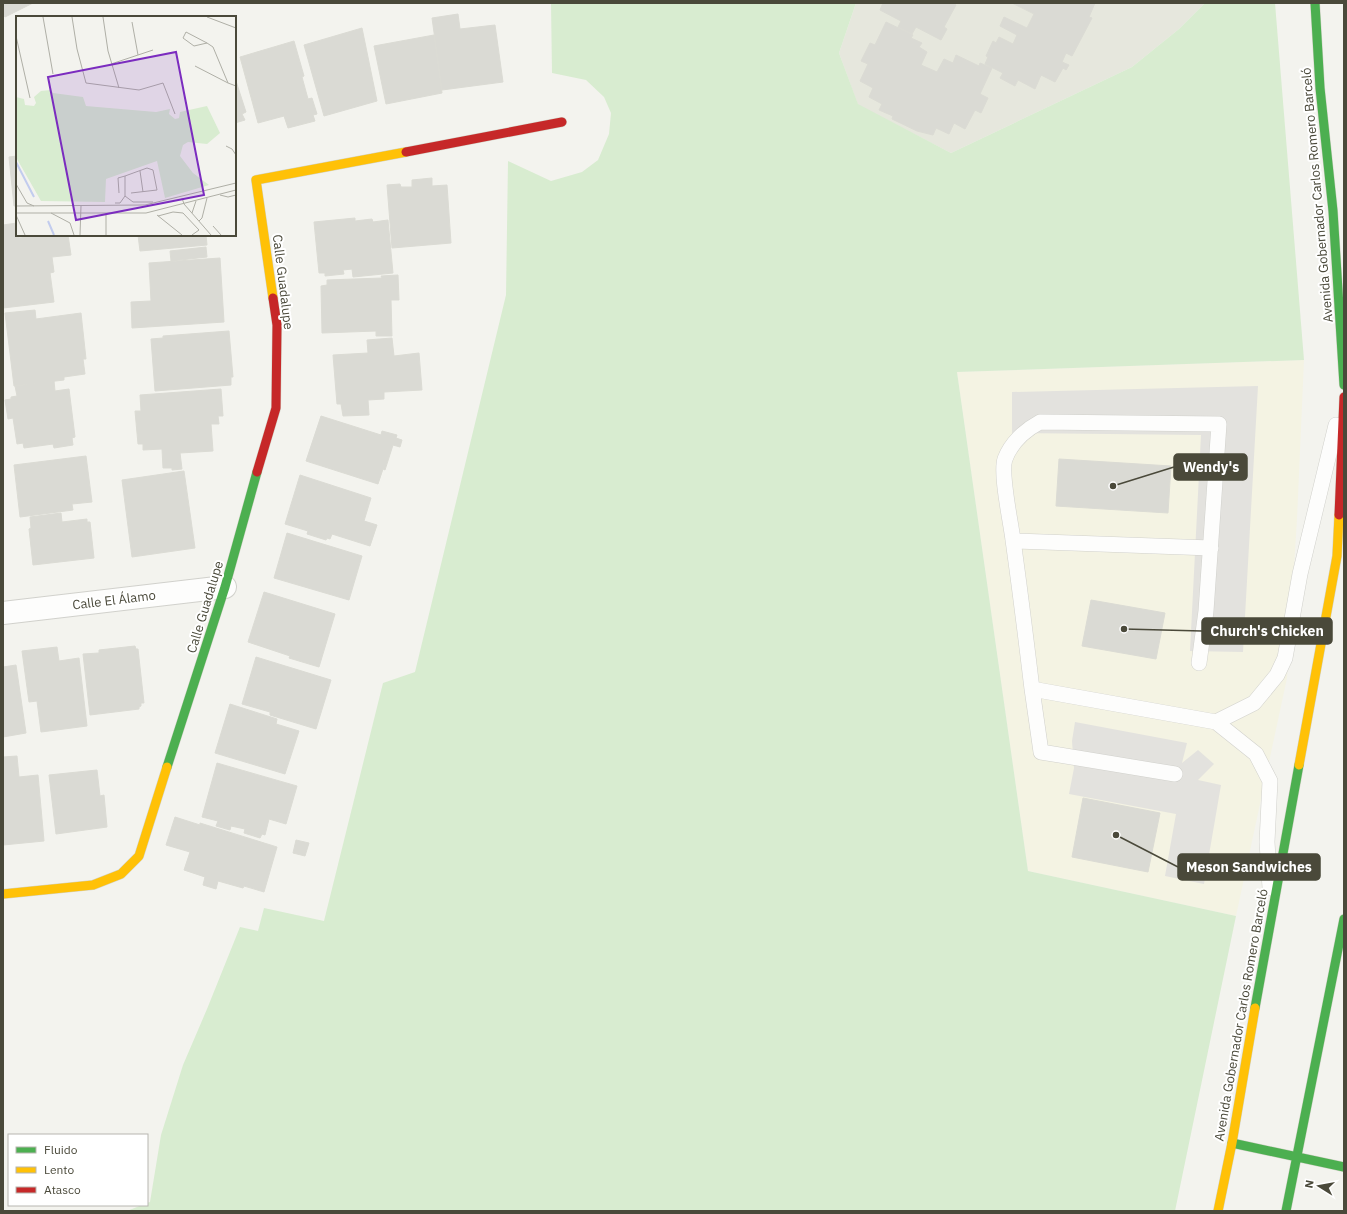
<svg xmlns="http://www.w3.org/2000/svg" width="1347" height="1214" viewBox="0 0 1347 1214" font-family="'IBM Plex Sans',sans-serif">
	<rect width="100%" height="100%" fill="#f3f3ee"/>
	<path fill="#e6e7dd" d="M 856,3 L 1205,3 L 1179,29 L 1132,67 L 951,153 L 858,105 L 839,53 Z"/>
	<path fill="#f4f3e3" d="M 1304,360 L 1297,519 L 1287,678 L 1236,916 L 1028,871 L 957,372 Z"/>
	<path fill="#d8ecd0" d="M 551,3 L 856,3 L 839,53 L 858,104 L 951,153 L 1132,67 L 1179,29 L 1205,3 L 1275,3 L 1304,360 L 957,372 L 1028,871 L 1236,916 L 1175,1211 L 127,1211 L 142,1205 L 147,1205 L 147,1203 L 150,1202 L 161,1135 L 183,1065 L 207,1009 L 240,927 L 258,931 L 264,908 L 324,921 L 383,683 L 415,672 L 506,295 L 508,161 L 551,181 L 582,172 L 598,160 L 609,134 L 611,113 L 604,97 L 586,80 L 552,73 Z"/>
	<path fill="#e3e2de" d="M 1258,386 L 1243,652 L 1190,651 L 1201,435 L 1012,433 L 1012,392 Z
		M 1075,722 L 1187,743 L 1182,763 L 1198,750 L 1214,764 L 1198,780 L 1221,785 L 1204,884 L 1165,876 L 1176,814 L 1069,794 L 1074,768 L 1072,741 Z"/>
	<path fill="#dadad4" stroke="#dbdbd4" d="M 3,3 L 33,3 L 5,17 L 3,14 Z
		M 883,3 L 953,3 L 956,5 L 944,27 L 947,29 L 941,40 L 916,27 L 912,34 L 898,27 L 901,21 L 880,10 Z
		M 1012,3 L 1095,3 L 1089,17 L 1092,18 L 1072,56 L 1066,53 L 1062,62 L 1069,65 L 1066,70 L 1063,68 L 1055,82 L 1041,75 L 1035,89 L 1018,80 L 1015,86 L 1000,78 L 1003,73 L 985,64 L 988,57 L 986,56 L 993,41 L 996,43 L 999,37 L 1013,44 L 1017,35 L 1000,26 L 1004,17 L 1027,28 L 1034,14 Z
		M 458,14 L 460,29 L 495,25 L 503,82 L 442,90 L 432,18 Z
		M 886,22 L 913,35 L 911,38 L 922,43 L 919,47 L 927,52 L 921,65 L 937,72 L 944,59 L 953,63 L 956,55 L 979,66 L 980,63 L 992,68 L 980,94 L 988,98 L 981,113 L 975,110 L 965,129 L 954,123 L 949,134 L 936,128 L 933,135 L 917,131 L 892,119 L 893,116 L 879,110 L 882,104 L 869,97 L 873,88 L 860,81 L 868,64 L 861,61 L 870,43 L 875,45 Z
		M 362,28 L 377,101 L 324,116 L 304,45 Z
		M 434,35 L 442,93 L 386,104 L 374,46 Z
		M 294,41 L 304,76 L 302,77 L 308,99 L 312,98 L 317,114 L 313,115 L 315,121 L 288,128 L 284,116 L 258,123 L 240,57 Z
		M 235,78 L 246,112 L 242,114 L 245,120 L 235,123 Z
		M 17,156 L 17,216 L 16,206 L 14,206 L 9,157 Z
		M 432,178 L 432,186 L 447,185 L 451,243 L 392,248 L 387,185 L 400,184 L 401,187 L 412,187 L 412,180 Z
		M 355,218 L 355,221 L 372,219 L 373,222 L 388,220 L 393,273 L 353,277 L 352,269 L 343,270 L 344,274 L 325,276 L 325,273 L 319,273 L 314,222 Z
		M 17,223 L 17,235 L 19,235 L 19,238 L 43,235 L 51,235 L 51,236 L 68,235 L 71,255 L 52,257 L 54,272 L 50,273 L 54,302 L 3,308 L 3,225 Z
		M 138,235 L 206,235 L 207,245 L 140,251 Z
		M 206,247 L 207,257 L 171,261 L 170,251 Z
		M 220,258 L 224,322 L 132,328 L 131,302 L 151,301 L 149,263 Z
		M 398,275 L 399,300 L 391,300 L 392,336 L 376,336 L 376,331 L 322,333 L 321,286 L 327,285 L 327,280 L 382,278 L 381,276 Z
		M 35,310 L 36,319 L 81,313 L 86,359 L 83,359 L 85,374 L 64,377 L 64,380 L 14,386 L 5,313 Z
		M 229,331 L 233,377 L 231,377 L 231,385 L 155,391 L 151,339 L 163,338 L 163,336 Z
		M 392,338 L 394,356 L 419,353 L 422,390 L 384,392 L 384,399 L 368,400 L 369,415 L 343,416 L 341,404 L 337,404 L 333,355 L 368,353 L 367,340 Z
		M 54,381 L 55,391 L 69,389 L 75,437 L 72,438 L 73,445 L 54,448 L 53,444 L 24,448 L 23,443 L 17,444 L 13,418 L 8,419 L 5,400 L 11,399 L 11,397 L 17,396 L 15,386 Z
		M 221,389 L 223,416 L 218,416 L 219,424 L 211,424 L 213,451 L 180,453 L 182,469 L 172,470 L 172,468 L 163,468 L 162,449 L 143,450 L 143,444 L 138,444 L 135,411 L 141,411 L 140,395 Z
		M 321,416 L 381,435 L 382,431 L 397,435 L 396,438 L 402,440 L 400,447 L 393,445 L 385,470 L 383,469 L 378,484 L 306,461 Z
		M 86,456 L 92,502 L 72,504 L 73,510 L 20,517 L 14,465 Z
		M 1059,459 L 1171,466 L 1168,513 L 1056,506 Z
		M 184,471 L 195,548 L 132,557 L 122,480 Z
		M 300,475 L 371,498 L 364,521 L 377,525 L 370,546 L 332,534 L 330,539 L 327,538 L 326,540 L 307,534 L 308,531 L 285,524 Z
		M 61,513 L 62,522 L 87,519 L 87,522 L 90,522 L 94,558 L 33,565 L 29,529 L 31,528 L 30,517 Z
		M 287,533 L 362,556 L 349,600 L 274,578 Z
		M 264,592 L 335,614 L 319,667 L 289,658 L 290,656 L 248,642 Z
		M 1091,600 L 1165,613 L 1156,659 L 1082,646 Z
		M 135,646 L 136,649 L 138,649 L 144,703 L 141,703 L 141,706 L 139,707 L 139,709 L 90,715 L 83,654 L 99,653 L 99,650 Z
		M 57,647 L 59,661 L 79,658 L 87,726 L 41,732 L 37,701 L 29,702 L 22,651 Z
		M 256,657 L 331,680 L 316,729 L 270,715 L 270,712 L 242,704 Z
		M 16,665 L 26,733 L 3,737 L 3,667 Z
		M 230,704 L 277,719 L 276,724 L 299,731 L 285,774 L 215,753 Z
		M 17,756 L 19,777 L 38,775 L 44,841 L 3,845 L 3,757 Z
		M 217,763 L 297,786 L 286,824 L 269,819 L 265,835 L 262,834 L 260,838 L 244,833 L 245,829 L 231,826 L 230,830 L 216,826 L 218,821 L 202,817 Z
		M 97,770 L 100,796 L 104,795 L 107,827 L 56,834 L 49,775 Z
		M 1083,798 L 1160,813 L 1148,872 L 1072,857 Z
		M 175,817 L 200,825 L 200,823 L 277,847 L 264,892 L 244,886 L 243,888 L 218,881 L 216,889 L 203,885 L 205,877 L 184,870 L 190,852 L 166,845 Z
		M 296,840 L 309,843 L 305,856 L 293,853 Z"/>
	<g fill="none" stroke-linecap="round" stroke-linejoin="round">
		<defs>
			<path id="lane" d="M 1013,541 L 1211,548
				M 1199,663 L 1206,611 L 1219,424 L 1040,422 C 1025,430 1011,443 1005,459 C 1000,473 1011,523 1013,540 C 1020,590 1026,639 1032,689 L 1216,722
				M 1032,689 L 1041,752 L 1175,774
				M 1270,888 L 1267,842 L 1270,781 L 1256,754 L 1216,722 L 1254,703 L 1277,675 L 1285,658 L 1300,574 L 1336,425"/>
			<path id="street" d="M 3,613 L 225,587"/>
			<path id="fast" d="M 1315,3 L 1320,88 L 1333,211 L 1344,385
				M 167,767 L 225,587 L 257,472
				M 1255,1008 L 1299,765
				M 1232,1143 L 1344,1167
				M 1286,1211 L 1344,919"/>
			<path id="slow" d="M 273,298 L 256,180 L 406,152
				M 1299,765 L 1337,556 L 1339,515
				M 3,894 L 93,885 L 121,874 L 139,856 L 167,767
				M 1218,1211 L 1232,1143 L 1255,1008"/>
			<path id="jam" d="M 406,152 L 562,122
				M 257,472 L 276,408 L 277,325 L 273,298
				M 1339,515 L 1344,397"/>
		</defs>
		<use href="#lane" stroke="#d1d1cc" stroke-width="16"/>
		<use href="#street" stroke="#d1d1cc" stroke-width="24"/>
		<use href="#fast" stroke="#d2d3c7" stroke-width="10"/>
		<use href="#slow" stroke="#d2d3c7" stroke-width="10"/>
		<use href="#jam" stroke="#d2d3c7" stroke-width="10"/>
		<use href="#lane" stroke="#fdfdfc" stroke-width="15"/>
		<use href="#street" stroke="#fdfdfc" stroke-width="22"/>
		<use href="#fast" stroke="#4caf50" stroke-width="9"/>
		<use href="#slow" stroke="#ffc107" stroke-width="9"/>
		<use href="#jam" stroke="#c62828" stroke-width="9"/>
	</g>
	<g text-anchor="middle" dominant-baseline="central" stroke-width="4" stroke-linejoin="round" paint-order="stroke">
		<g font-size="13" fill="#4a493a" stroke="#fff">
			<text transform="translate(1317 195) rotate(-95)">Avenida Gobernador Carlos Romero Barceló</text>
			<text transform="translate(283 282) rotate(83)">Calle Guadalupe</text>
			<text transform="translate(114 600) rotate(-7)">Calle El Álamo</text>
			<text transform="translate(205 607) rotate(-73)">Calle Guadalupe</text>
			<text transform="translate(1241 1015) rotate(-80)">Avenida Gobernador Carlos Romero Barceló</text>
		</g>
	</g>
	<g transform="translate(16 16)">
		<rect width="220" height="220" fill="#f3f3ee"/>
		<path d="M 35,74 L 37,77 L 67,81 L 70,90 L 140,96 L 154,93 L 153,98 L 159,103 L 163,102 L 164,96 L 191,90 L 204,117 L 191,128 L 172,126 L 167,129 L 164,140 L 177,157 L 193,169 L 149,182 L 141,145 L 90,163 L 89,186 L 25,185 L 1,143 L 0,81 L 8,83 L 9,89 L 18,90 L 20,87 L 18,81 L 25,75 Z" fill="#d8ecd0"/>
		<path fill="none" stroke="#c2ccee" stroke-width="2" d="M 0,146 L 18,181M 32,205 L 38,219"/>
		<path fill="none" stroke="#afafa6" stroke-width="1" d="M 27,1 L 37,58M 56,1 L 61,33 L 70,67 L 123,74 L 147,67 L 159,98M 87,1 L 92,35 L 103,72M 191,1 L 220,12M 116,6 L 122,39M 0,20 L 14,82M 191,27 L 178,30 L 167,22 L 170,16 L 191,27 L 197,31 L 212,67 L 220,70M 95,48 L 137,34M 179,50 L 212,67M 210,130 L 216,133 L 220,139M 124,155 L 127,176M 0,168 L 11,187 L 18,190M 103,177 L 102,162 L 109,160M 204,179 L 212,181 L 220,179M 109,180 L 109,160 L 131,152 L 137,154 L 141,174 L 115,177M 166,182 L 168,188 L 195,219M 99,187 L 104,187 L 109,180 L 117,186 L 137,186M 0,190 L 129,189 L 220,167M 0,197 L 130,197 L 220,174M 35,197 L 54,207 L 58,219M 176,197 L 180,185M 0,199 L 9,219M 141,199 L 166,219M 142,200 L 157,196 L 167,197 L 183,214 L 176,219M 183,205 L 186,202 L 191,182M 197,210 L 205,219M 64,219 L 65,190M 90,219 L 90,197"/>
		<path fill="#7b2cbf" fill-opacity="0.15" stroke="#7b2cbf" stroke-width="2" d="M 160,36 L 188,179 L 60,204 L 32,61 Z"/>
		<rect width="220" height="220" fill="none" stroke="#4a493a" stroke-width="2"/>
	</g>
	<path fill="none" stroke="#4a493a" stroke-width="1.5" d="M1113 486L1174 467M1124 629L1202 631M1116 835L1178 867"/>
	<g fill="#4a493a" stroke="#fff" stroke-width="1.5">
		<circle cx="1113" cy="486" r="4"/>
		<circle cx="1124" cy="629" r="4"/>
		<circle cx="1116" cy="835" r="4"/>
	</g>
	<g fill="#4a493a" stroke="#4a493a" stroke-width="1.5">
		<rect x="1174" y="454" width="73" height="26" rx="4"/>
		<rect x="1202" y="618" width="130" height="26" rx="4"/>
		<rect x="1178" y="854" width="142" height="26" rx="4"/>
	</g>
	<g font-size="14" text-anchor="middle" font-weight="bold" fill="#fff">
		<text x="1211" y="472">Wendy's</text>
		<text x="1267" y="636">Church's Chicken</text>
		<text x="1249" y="872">Meson Sandwiches</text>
	</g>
	<rect width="1347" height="1214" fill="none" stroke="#4a493a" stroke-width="8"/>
	<rect x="8" y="1134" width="140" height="72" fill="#ffffff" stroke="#b7b6b0"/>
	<rect x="16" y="1147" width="20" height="6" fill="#4caf50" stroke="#b7b6b0"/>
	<text x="44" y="1154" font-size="12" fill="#4a493a">Fluido</text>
	<rect x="16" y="1167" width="20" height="6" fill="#ffc107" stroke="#b7b6b0"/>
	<text x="44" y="1174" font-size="12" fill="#4a493a">Lento</text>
	<rect x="16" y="1187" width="20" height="6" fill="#c62828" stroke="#b7b6b0"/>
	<text x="44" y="1194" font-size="12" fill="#4a493a">Atasco</text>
	<g transform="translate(1319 1186) rotate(281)" stroke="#ffffff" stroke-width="3" paint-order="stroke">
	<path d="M0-3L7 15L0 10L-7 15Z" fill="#4a493a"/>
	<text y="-6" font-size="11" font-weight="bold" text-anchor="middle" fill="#4a493a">N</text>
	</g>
</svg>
